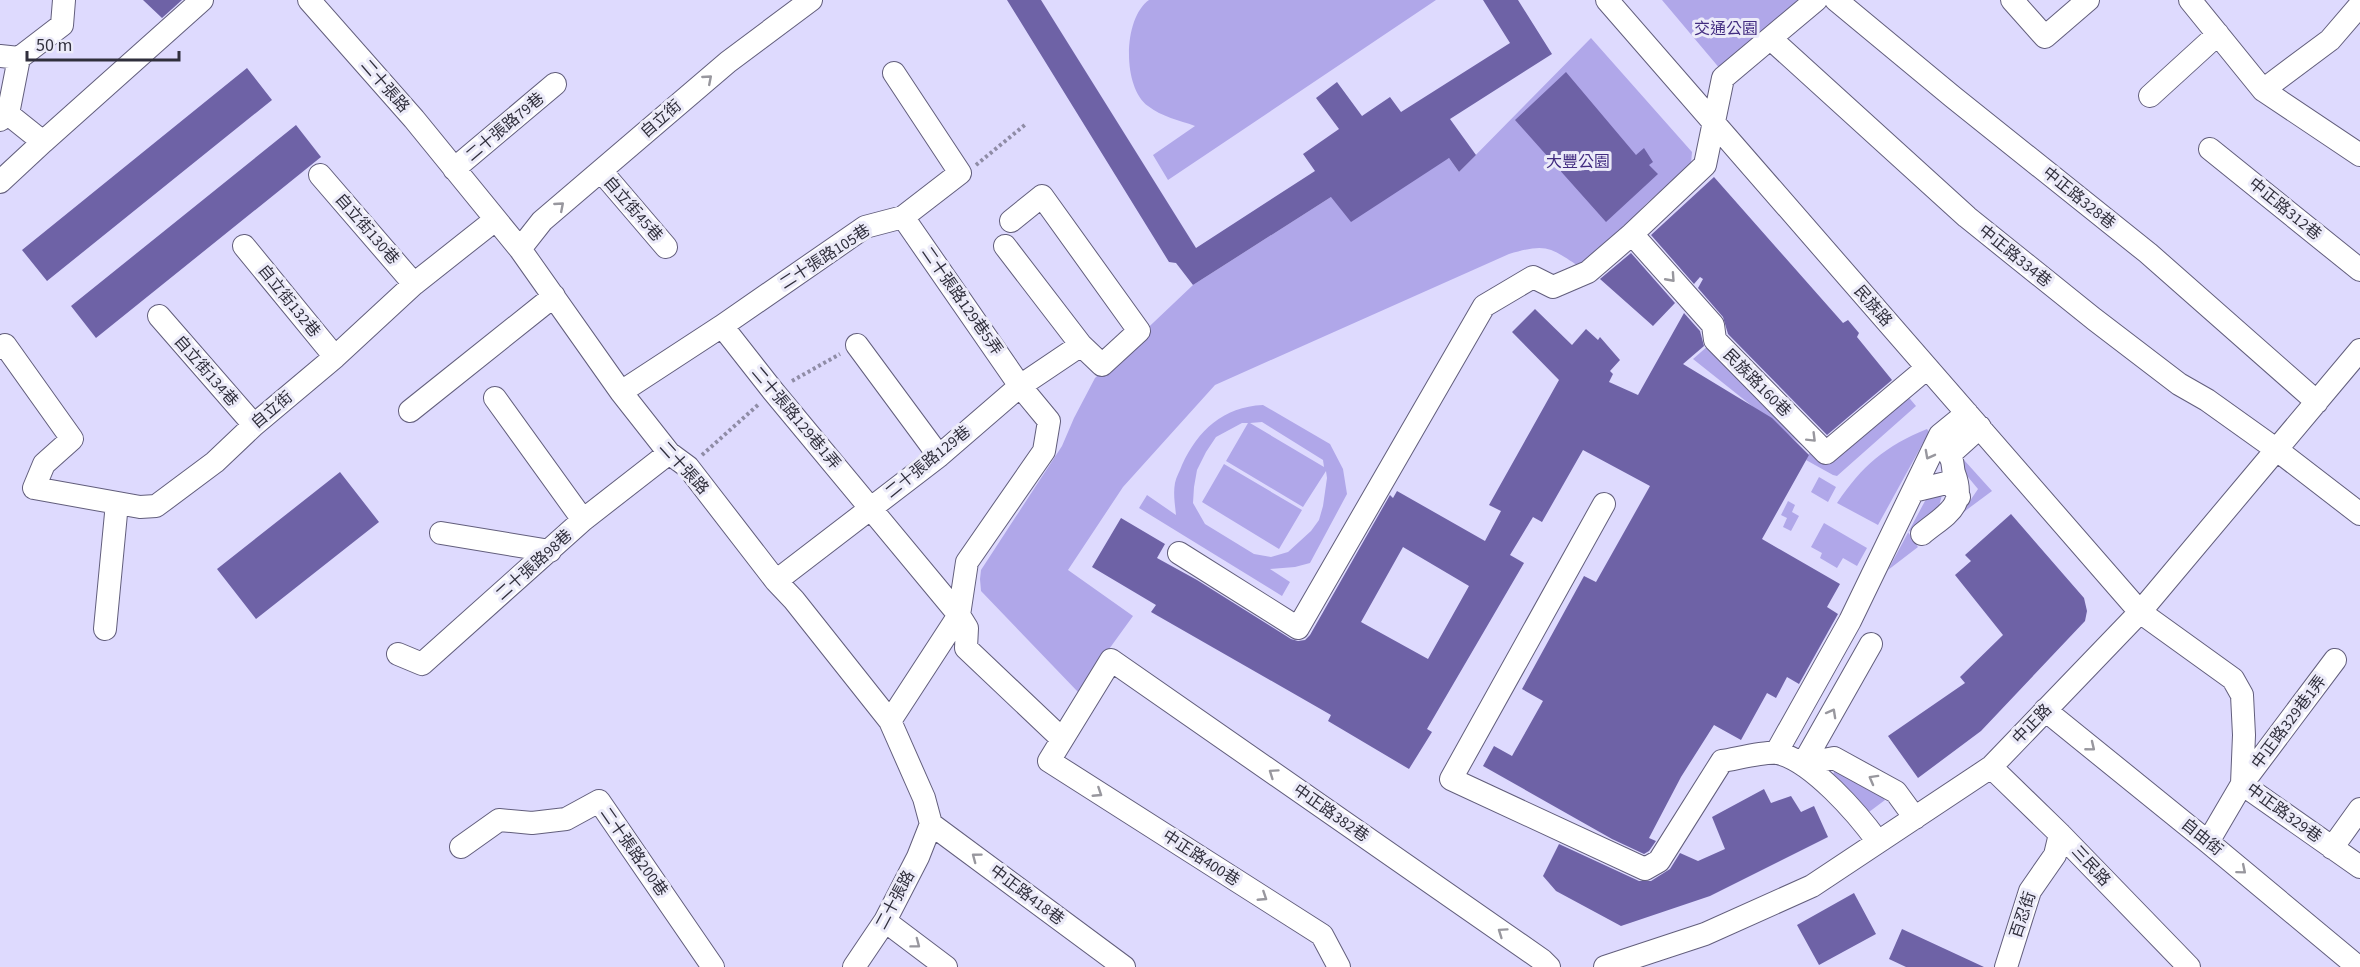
<svg xmlns="http://www.w3.org/2000/svg" width="2360" height="967" viewBox="0 0 2360 967" font-family="'Source Sans 3','Noto Sans TC',sans-serif">
	<rect width="100%" height="100%" fill="#dedafe"/>
	<path fill="#b0a7e9" fill-rule="evenodd" d="M 1149,0 L 1436,0 L 1168,180 L 1153,155 L 1195,126 C 1179,120 1162,117 1148,106 C 1122,87 1123,18 1149,0 Z
		M 1662,0 L 1811,0 L 1721,70 Z
		M 1591,38 L 1692,152 L 1691,164 L 1647,203 L 1583,269 C 1550,248 1549,242 1509,254 L 1215,385 L 1123,487 L 1068,570 L 1133,616 L 1078,692 L 981,591 L 980,579 L 981,570 L 1062,446 L 1074,418 L 1095,378 L 1193,285 L 1331,197 L 1449,158 L 1459,172 Z
		M 1709,345 L 1825,459 L 1905,393 L 1916,406 L 1837,476 L 1833,475 L 1806,460 L 1810,452 L 1693,359 Z
		M 1263,405 L 1330,444 L 1343,469 L 1347,494 L 1310,563 L 1295,567 L 1270,569 L 1290,582 L 1282,596 L 1139,508 L 1147,495 L 1176,515 C 1175,504 1173,494 1175,483 C 1176,477 1180,471 1182,465 C 1198,430 1223,407 1263,405 ZM 1262,422 L 1323,460 L 1324,467 L 1250,423 ZM 1242,423 L 1248,423 L 1226,461 L 1303,507 L 1326,471 L 1327,478 L 1323,506 L 1319,520 L 1311,531 L 1288,552 L 1271,557 L 1254,554 L 1205,524 L 1193,503 L 1194,487 L 1197,470 L 1206,452 L 1216,437 Z
		M 1927,429 L 1929,432 L 1878,525 L 1837,503 C 1862,466 1885,446 1927,429 Z
		M 1964,460 L 1992,491 L 1961,514 L 1978,489 L 1958,465 Z
		M 1224,464 L 1302,510 L 1279,549 L 1202,502 Z
		M 1819,477 L 1836,487 L 1828,502 L 1811,492 Z
		M 1942,494 C 1938,518 1929,520 1908,532 L 1918,547 L 1888,570 L 1925,501 L 1929,496 Z
		M 1788,501 L 1795,505 L 1792,512 L 1799,516 L 1791,531 L 1783,527 L 1787,518 L 1781,515 Z
		M 1824,523 L 1867,548 L 1857,566 L 1843,558 L 1837,568 L 1820,558 L 1822,553 L 1811,547 Z
		M 1836,769 L 1876,790 L 1885,800 L 1869,812 L 1844,788 L 1833,774 Z"/>
	<path fill="#6e62a6" fill-rule="evenodd" d="M 143,0 L 182,0 L 162,18 Z
		M 1007,0 L 1041,0 L 1196,248 L 1315,171 L 1303,154 L 1339,129 L 1316,98 L 1337,82 L 1362,116 L 1390,97 L 1401,112 L 1510,43 L 1483,0 L 1518,0 L 1552,54 L 1450,119 L 1476,155 L 1459,172 L 1449,158 L 1351,222 L 1331,197 L 1193,285 L 1176,263 L 1169,262 Z
		M 247,68 L 272,100 L 47,281 L 22,250 Z
		M 1566,72 L 1636,155 L 1644,148 L 1653,162 L 1649,165 L 1658,174 L 1606,222 L 1515,120 Z
		M 296,125 L 321,157 L 96,338 L 71,306 Z
		M 1714,177 L 1843,323 L 1848,320 L 1859,333 L 1857,337 L 1892,380 L 1827,435 L 1728,334 L 1723,317 L 1698,288 L 1703,279 L 1700,277 L 1694,284 L 1651,235 Z
		M 1631,253 L 1675,303 L 1653,326 L 1600,279 Z
		M 1535,309 L 1572,345 L 1586,329 L 1598,340 L 1600,337 L 1620,360 L 1610,371 L 1613,374 L 1609,382 L 1638,395 L 1684,313 L 1700,331 L 1704,346 L 1683,364 L 1772,418 L 1809,455 L 1762,539 L 1840,584 L 1827,607 L 1838,614 L 1799,684 L 1787,677 L 1776,698 L 1767,693 L 1741,740 L 1714,725 L 1681,777 L 1649,838 L 1656,841 L 1649,851 L 1644,854 L 1612,839 L 1483,766 L 1494,746 L 1512,756 L 1543,701 L 1522,689 L 1584,576 L 1596,582 L 1650,486 L 1583,450 L 1542,522 L 1533,517 L 1510,555 L 1524,563 L 1427,729 L 1432,732 L 1409,769 L 1328,721 L 1331,715 L 1151,612 L 1156,605 L 1092,567 L 1121,518 L 1165,544 L 1157,558 L 1197,580 L 1291,639 L 1298,641 L 1305,640 L 1310,635 L 1390,495 L 1393,498 L 1397,491 L 1485,541 L 1501,511 L 1489,505 L 1559,380 L 1512,332 ZM 1403,547 L 1469,586 L 1428,659 L 1361,622 Z
		M 340,472 L 379,522 L 256,619 L 217,569 Z
		M 2011,514 L 2084,598 L 2087,611 L 2085,621 L 1981,731 L 1918,778 L 1888,736 L 1965,683 L 1960,677 L 2003,635 L 1955,575 L 1971,561 L 1965,555 Z
		M 1764,789 L 1771,803 L 1791,796 L 1801,812 L 1814,806 L 1828,837 L 1710,896 L 1621,926 L 1556,891 L 1543,876 L 1559,844 L 1639,881 L 1651,881 L 1670,869 L 1680,853 L 1698,861 L 1725,849 L 1712,817 Z
		M 1854,893 L 1876,934 L 1819,965 L 1797,925 Z
		M 1902,929 L 1984,967 L 1906,967 L 1889,959 Z"/>
	<g fill="none" stroke-linecap="round" stroke-linejoin="round">
		<defs>
			<path id="minor" d="M 309,0 L 414,119 L 520,249 L 621,392 L 669,453 L 688,467 L 776,581 L 794,600 L 890,721 L 924,798 L 931,824 L 918,857 L 885,921 L 854,967
				M 1607,0 L 2140,612 L 2233,679 L 2242,695 L 2244,735 L 2242,784 L 2360,867
				M 1836,0 L 1953,97 L 2148,253 L 2317,402
				M 2012,0 L 2045,37 L 2088,0
				M 2190,0 L 2263,90 L 2360,155
				M 1771,39 L 1967,217 L 2094,319 L 2179,384 L 2207,400 L 2277,450 L 2360,514
				M 0,56 L 19,58 L 62,25 L 64,0
				M 2263,90 L 2330,40 L 2360,5
				M 2150,96 L 2218,34
				M 8,114 L 19,58
				M 0,120 L 8,114 L 43,142 L 202,0
				M 2210,149 L 2360,270
				M 454,169 L 555,84
				M 601,171 L 666,247
				M 320,175 L 414,284
				M 0,182 L 43,142
				M 1632,234 L 1713,325 L 1715,340 L 1826,453 L 1927,368
				M 244,246 L 335,357
				M 1005,246 L 1081,345 L 1102,365 L 1139,331 L 1042,196 L 1011,221
				M 520,249 L 542,221 L 728,62 L 811,0
				M 159,316 L 254,425
				M 722,326 L 773,391 L 959,615 L 967,628 L 966,648 L 1062,739
				M 857,345 L 939,456
				M 0,348 L 5,345 L 72,439 L 44,464 L 34,488 L 140,507 L 156,506 L 215,462 L 254,425 L 335,357 L 414,284 L 495,220
				M 621,392 L 722,326 L 865,227 L 903,217 L 960,173 L 894,73
				M 495,398 L 583,520
				M 410,411 L 554,296
				M 1913,491 L 1946,483 L 1953,486 L 1959,497
				M 1604,504 L 1451,779 L 1645,869 L 1659,861 L 1722,761 C 1736,759 1765,751 1778,753 C 1812,761 1858,814 1878,842
				M 441,533 L 550,551
				M 1922,534 C 1946,514 1967,507 1954,473 C 1952,466 1954,461 1949,455 L 1980,427
				M 1179,553 L 1298,628 L 1484,306 L 1533,277 L 1553,287 L 1588,272 L 1632,234 L 1705,165 L 1723,78 L 1816,0
				M 776,581 L 939,456 L 1020,386 L 1081,345
				M 105,629 L 117,503
				M 398,654 L 422,664 L 583,520 L 669,453
				M 2045,710 L 2208,842 L 2358,967
				M 890,721 L 959,615 L 967,562 L 1044,451 L 1049,421 L 1020,386 L 903,217
				M 1776,753 L 1850,621 L 1940,435 L 1967,413
				M 1803,764 L 1871,644
				M 1803,764 L 1834,758 L 1896,792 L 1915,818
				M 1991,767 L 2060,834 L 2189,967
				M 931,824 L 1124,967
				M 2208,842 L 2242,784 L 2335,660
				M 461,847 L 499,820 L 532,823 L 566,819 L 599,801 L 713,967
				M 2332,848 L 2360,809
				M 885,921 L 946,967
				M 1339,967 L 1322,935 L 1049,761 L 1111,660 L 1542,960 L 1549,967
				M 1605,967 L 1705,934 L 1812,886 L 1991,767 L 2140,612 L 2360,350
				M 2006,967 L 2030,891 L 2055,855 L 2060,834"/>
		</defs>
		<use href="#minor" stroke="#625e7c" stroke-width="24"/>
		<path stroke="#8f8ca6" stroke-width="4" stroke-dasharray="3 3" stroke-linecap="butt" d="M 976,165 L 1026,124
			M 792,381 L 840,354
			M 702,455 L 759,404"/>
		<use href="#minor" stroke="#fff" stroke-width="22"/>
	</g>
	<defs><path id="oneway-chevron" d="M-2-3.5L2.5 0L-2 3.5" fill="none" stroke-width="1.6" stroke-linecap="round" stroke-linejoin="round" transform="scale(1.5)"/></defs>
	<g stroke="#98979e">
		<use href="#oneway-chevron" transform="translate(708 79) rotate(-41)"/>
		<use href="#oneway-chevron" transform="translate(560 206) rotate(-41)"/>
		<use href="#oneway-chevron" transform="translate(1671 278) rotate(48)"/>
		<use href="#oneway-chevron" transform="translate(1812 438) rotate(45)"/>
		<use href="#oneway-chevron" transform="translate(1929 455) rotate(118)"/>
		<use href="#oneway-chevron" transform="translate(1832 713) rotate(-61)"/>
		<use href="#oneway-chevron" transform="translate(2091 747) rotate(39)"/>
		<use href="#oneway-chevron" transform="translate(1273 773) rotate(-145)"/>
		<use href="#oneway-chevron" transform="translate(1873 779) rotate(-151)"/>
		<use href="#oneway-chevron" transform="translate(1098 793) rotate(33)"/>
		<use href="#oneway-chevron" transform="translate(976 857) rotate(-143)"/>
		<use href="#oneway-chevron" transform="translate(2242 870) rotate(40)"/>
		<use href="#oneway-chevron" transform="translate(1263 897) rotate(33)"/>
		<use href="#oneway-chevron" transform="translate(1502 932) rotate(-145)"/>
		<use href="#oneway-chevron" transform="translate(916 944) rotate(37)"/>
	</g>
	<g text-anchor="middle" dominant-baseline="central" stroke-width="6" stroke-linejoin="round" paint-order="stroke">
		<g font-size="16" fill="#422c80" stroke="#ecebf9">
			<text x="1726" y="29">交通公園</text>
			<text x="1578" y="162">大豐公園</text>
		</g>
		<g font-size="16" fill="#302f3c" stroke="#ecebf9">
			<text transform="translate(385 86) rotate(49)">二十張路</text>
			<text transform="translate(661 119) rotate(-41)">自立街</text>
			<text transform="translate(505 127) rotate(-40)">二十張路79巷</text>
			<text transform="translate(2079 198) rotate(39)">中正路328巷</text>
			<text transform="translate(633 209) rotate(49)">自立街45巷</text>
			<text transform="translate(2285 209) rotate(39)">中正路312巷</text>
			<text transform="translate(367 229) rotate(49)">自立街130巷</text>
			<text transform="translate(2015 256) rotate(39)">中正路334巷</text>
			<text transform="translate(825 257) rotate(-33)">二十張路105巷</text>
			<text transform="translate(289 301) rotate(51)">自立街132巷</text>
			<text transform="translate(962 301) rotate(55)">二十張路129巷5弄</text>
			<text transform="translate(1873 306) rotate(49)">民族路</text>
			<text transform="translate(206 371) rotate(49)">自立街134巷</text>
			<text transform="translate(1757 383) rotate(45)">民族路160巷</text>
			<text transform="translate(272 410) rotate(-40)">自立街</text>
			<text transform="translate(796 418) rotate(50)">二十張路129巷1弄</text>
			<text transform="translate(928 462) rotate(-39)">二十張路129巷</text>
			<text transform="translate(684 468) rotate(48)">二十張路</text>
			<text transform="translate(534 565) rotate(-42)">二十張路98巷</text>
			<text transform="translate(2289 722) rotate(-53)">中正路329巷1弄</text>
			<text transform="translate(2032 724) rotate(-46)">中正路</text>
			<text transform="translate(1331 813) rotate(35)">中正路382巷</text>
			<text transform="translate(2284 813) rotate(36)">中正路329巷</text>
			<text transform="translate(2202 837) rotate(39)">自由街</text>
			<text transform="translate(634 852) rotate(55)">二十張路200巷</text>
			<text transform="translate(1201 858) rotate(33)">中正路400巷</text>
			<text transform="translate(2091 866) rotate(47)">三民路</text>
			<text transform="translate(1027 895) rotate(37)">中正路418巷</text>
			<text transform="translate(895 900) rotate(-62)">二十張路</text>
			<text transform="translate(2023 915) rotate(-71)">百忍街</text>
		</g>
	</g>
	<path d="M27 51v9h152v-9" fill="none" stroke="#302f3c" stroke-width="3"/>
	<text x="36" y="51" font-size="18" fill="#302f3c" stroke="#ecebf9" stroke-width="4.5" paint-order="stroke">50 m</text>
</svg>
